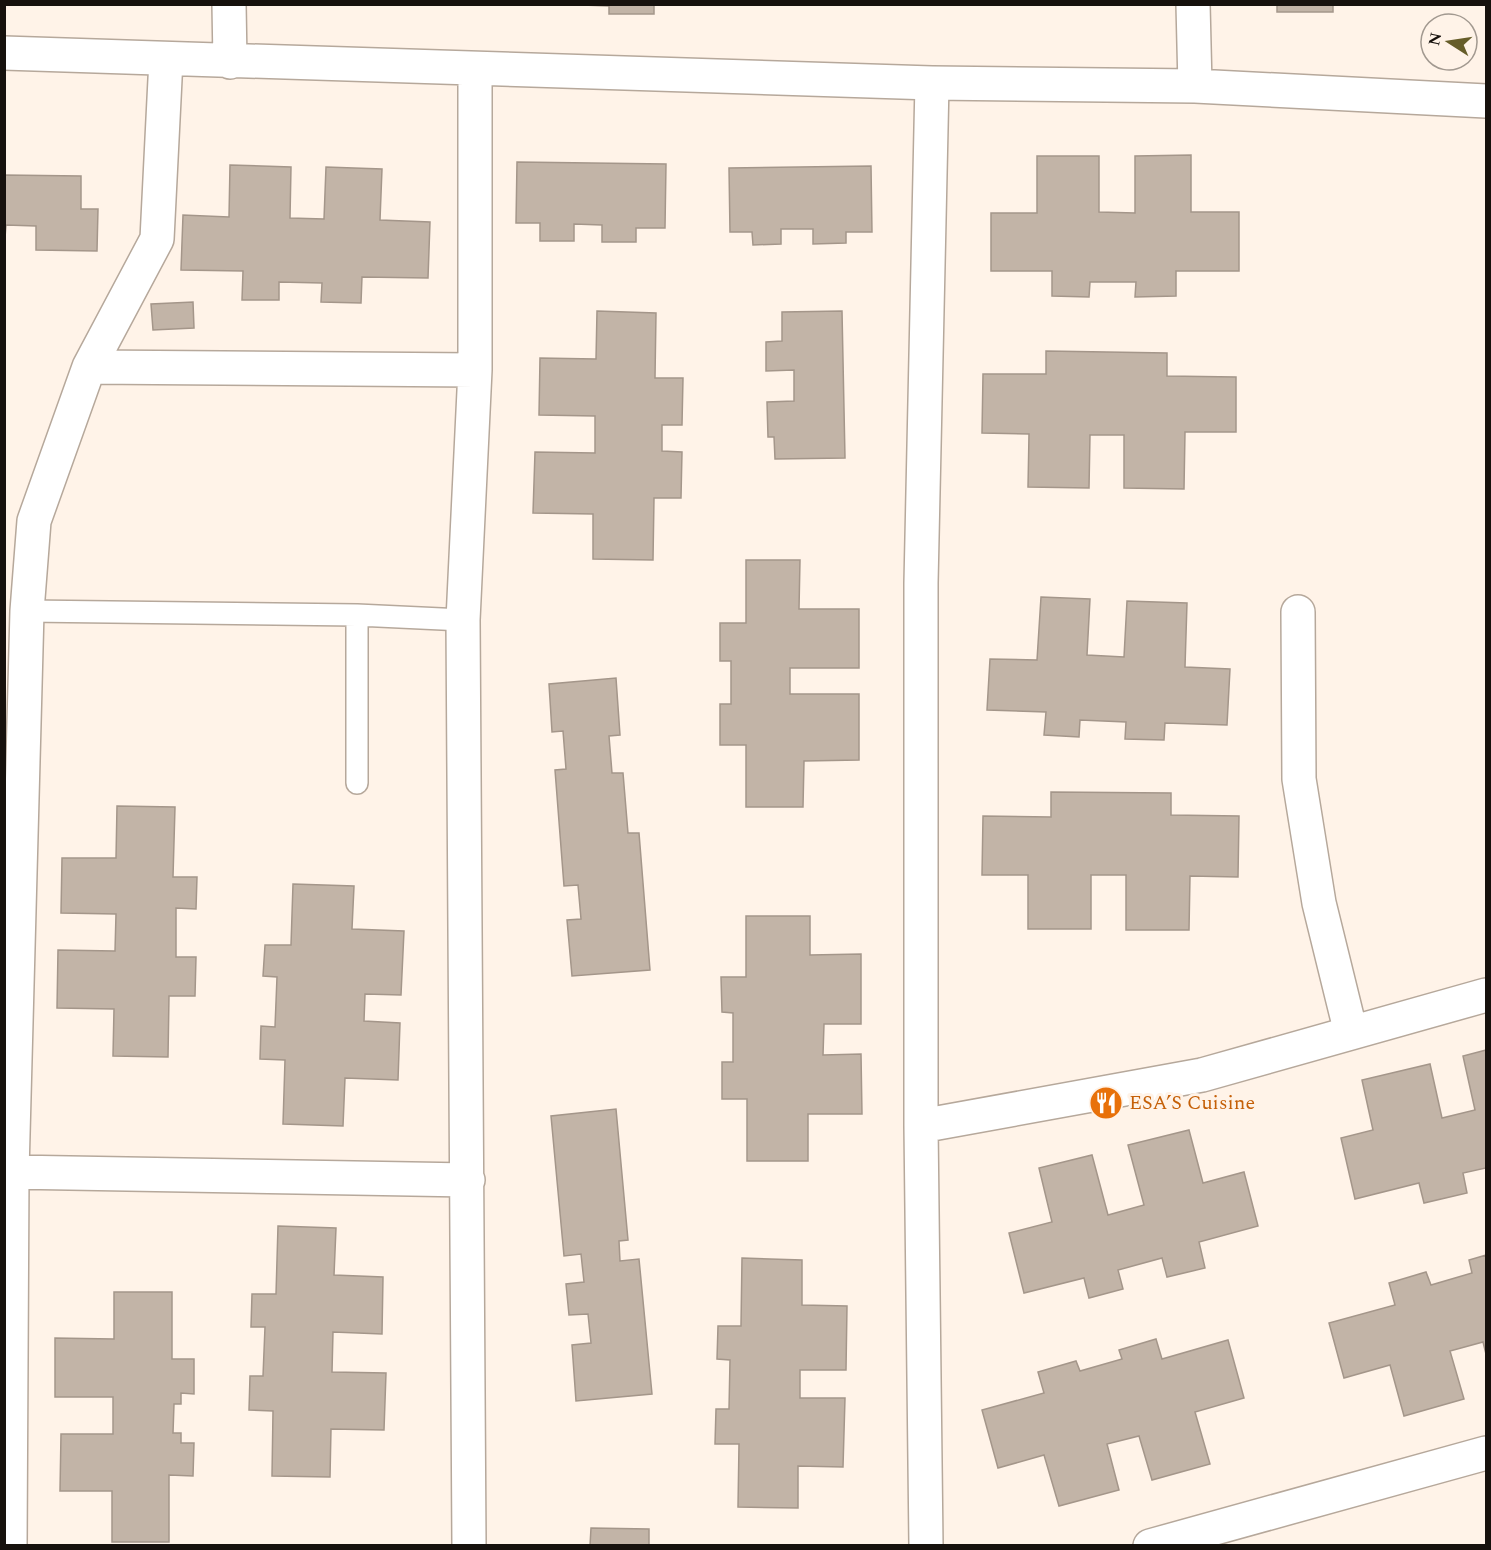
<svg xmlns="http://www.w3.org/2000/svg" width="1491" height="1550" viewBox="0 0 1491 1550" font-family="Spectral,serif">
	<rect width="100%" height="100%" fill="#fff3e8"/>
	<path fill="#c2b4a7" stroke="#a4968a" stroke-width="1.5" d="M 555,4 L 711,4 L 654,5 L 654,14 L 609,14 L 609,6 Z
		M 1277,4 L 1333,4 L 1333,12 L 1277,12 Z
		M 1191,155 L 1191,212 L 1239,212 L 1239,271 L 1176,271 L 1176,296 L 1135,297 L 1136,282 L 1090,282 L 1089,297 L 1052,296 L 1052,271 L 991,271 L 991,213 L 1037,213 L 1037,156 L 1099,156 L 1099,212 L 1135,213 L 1135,156 Z
		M 517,162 L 666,164 L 665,228 L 636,228 L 636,242 L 602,242 L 602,225 L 574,224 L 574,241 L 540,241 L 540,223 L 516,223 Z
		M 230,165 L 291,167 L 290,218 L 324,219 L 326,167 L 382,169 L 380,220 L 430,222 L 428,278 L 362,277 L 361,303 L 321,302 L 322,283 L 279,282 L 279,300 L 242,300 L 243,271 L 181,270 L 183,215 L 229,217 Z
		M 871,166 L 872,232 L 846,232 L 846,243 L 813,244 L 813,229 L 781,229 L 781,244 L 753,245 L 752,232 L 730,232 L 729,168 Z
		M 4,175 L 81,176 L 81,209 L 98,209 L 97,251 L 36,250 L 36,226 L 6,225 L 4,250 Z
		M 193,302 L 194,328 L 153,330 L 151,304 Z
		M 597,311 L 656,313 L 655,378 L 683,378 L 682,425 L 662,425 L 662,451 L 682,452 L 681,498 L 654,498 L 653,560 L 593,559 L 593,514 L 533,513 L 535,452 L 595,453 L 595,416 L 539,415 L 540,358 L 596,359 Z
		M 842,311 L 845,458 L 775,459 L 774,437 L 768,437 L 767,402 L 794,401 L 794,370 L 766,371 L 766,342 L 782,341 L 782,312 Z
		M 1046,351 L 1167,353 L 1167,376 L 1236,377 L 1236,432 L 1185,432 L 1184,489 L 1124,488 L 1124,435 L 1090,435 L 1089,488 L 1028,487 L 1029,434 L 982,433 L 983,374 L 1046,374 Z
		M 746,560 L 800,560 L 799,609 L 859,609 L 859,668 L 790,668 L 790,694 L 859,694 L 859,760 L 804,761 L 803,807 L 746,807 L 746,745 L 720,745 L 720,704 L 731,704 L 731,661 L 720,661 L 720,623 L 746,623 Z
		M 1041,597 L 1090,599 L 1087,655 L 1124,657 L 1127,601 L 1187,603 L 1185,667 L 1230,669 L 1227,725 L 1165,723 L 1164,740 L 1125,739 L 1126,722 L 1080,720 L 1079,737 L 1044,735 L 1046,712 L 987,710 L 990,659 L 1037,660 Z
		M 616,678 L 620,735 L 609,736 L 612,773 L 623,773 L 628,833 L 639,833 L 650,970 L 572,976 L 567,920 L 581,919 L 578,885 L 564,886 L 555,770 L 566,769 L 563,731 L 552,732 L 549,684 Z
		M 1051,792 L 1171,793 L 1171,815 L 1239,816 L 1238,877 L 1190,876 L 1189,930 L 1126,930 L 1126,875 L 1091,875 L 1091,929 L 1028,929 L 1028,875 L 982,875 L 983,816 L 1051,817 Z
		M 117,806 L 175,807 L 173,877 L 197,877 L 196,909 L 176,908 L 176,957 L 196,957 L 195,996 L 169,996 L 168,1057 L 113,1056 L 114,1009 L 57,1008 L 58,950 L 115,951 L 116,914 L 61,913 L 62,858 L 116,858 Z
		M 293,884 L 354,886 L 352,929 L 404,931 L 401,995 L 365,994 L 364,1021 L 400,1023 L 398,1080 L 345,1078 L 343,1126 L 283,1124 L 285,1060 L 260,1059 L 261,1026 L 275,1027 L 277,977 L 263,976 L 265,945 L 291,945 Z
		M 746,916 L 810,916 L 810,955 L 861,954 L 861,1024 L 824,1024 L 823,1055 L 861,1054 L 862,1114 L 808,1114 L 808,1161 L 747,1161 L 747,1099 L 722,1099 L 722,1062 L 733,1062 L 733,1013 L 722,1012 L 721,977 L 746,977 Z
		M 1486,1050 L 1486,1168 L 1463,1173 L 1467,1193 L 1424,1203 L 1419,1183 L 1355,1199 L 1341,1138 L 1373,1130 L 1362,1080 L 1430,1064 L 1442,1118 L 1475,1110 L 1463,1056 Z
		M 616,1109 L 628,1240 L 619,1241 L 620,1261 L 639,1259 L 652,1394 L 576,1401 L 572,1345 L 591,1343 L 588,1314 L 569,1315 L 566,1284 L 584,1282 L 581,1254 L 564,1256 L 551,1116 Z
		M 1189,1130 L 1203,1183 L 1244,1172 L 1258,1226 L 1199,1242 L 1205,1268 L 1167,1277 L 1162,1258 L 1118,1270 L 1123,1289 L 1089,1298 L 1084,1278 L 1024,1293 L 1009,1233 L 1052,1222 L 1039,1168 L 1092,1155 L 1108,1215 L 1144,1205 L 1128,1145 Z
		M 278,1226 L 336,1228 L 334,1275 L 383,1277 L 382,1334 L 333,1332 L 332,1372 L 386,1373 L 384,1430 L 331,1429 L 330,1477 L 272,1476 L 273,1411 L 249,1410 L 250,1376 L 263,1376 L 265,1327 L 251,1327 L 252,1294 L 276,1294 Z
		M 1486,1255 L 1486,1354 L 1483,1342 L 1450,1351 L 1464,1399 L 1404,1416 L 1390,1365 L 1344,1378 L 1329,1323 L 1395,1305 L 1389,1283 L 1426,1272 L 1431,1285 L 1472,1273 L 1469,1260 Z
		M 742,1258 L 802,1260 L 802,1305 L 847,1306 L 846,1370 L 800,1370 L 800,1398 L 845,1398 L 843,1467 L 798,1466 L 798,1508 L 738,1507 L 739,1444 L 715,1444 L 716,1409 L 729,1409 L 730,1360 L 717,1359 L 718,1326 L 741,1326 Z
		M 114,1292 L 172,1292 L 172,1359 L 194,1359 L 194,1394 L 181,1393 L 181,1404 L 174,1404 L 173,1433 L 181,1433 L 181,1443 L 194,1443 L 193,1476 L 169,1475 L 169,1542 L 112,1542 L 112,1491 L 60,1491 L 61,1434 L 113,1434 L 113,1397 L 55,1397 L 55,1338 L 114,1339 Z
		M 1156,1339 L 1162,1359 L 1228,1340 L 1244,1398 L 1195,1412 L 1210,1464 L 1152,1480 L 1139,1436 L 1107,1444 L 1119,1490 L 1059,1506 L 1044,1455 L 998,1468 L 982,1410 L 1044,1393 L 1038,1372 L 1076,1361 L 1080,1371 L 1122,1359 L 1119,1350 Z
		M 591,1528 L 649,1529 L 649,1546 L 590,1546 Z"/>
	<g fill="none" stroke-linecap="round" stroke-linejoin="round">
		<defs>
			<path id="service" d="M 27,611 L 357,615 L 463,620
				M 357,783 L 357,615"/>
			<path id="minor" d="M 229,4 L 230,62
				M 1193,4 L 1195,86
				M 4,53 L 932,83 L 1195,86 L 1486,101
				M 89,367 L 475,370
				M 1298,612 L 1299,779 L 1319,903 L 1351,1033
				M 921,1126 L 1202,1075 L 1486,995
				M 12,1172 L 468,1180
				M 10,1546 L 12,1172 L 27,611 L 34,521 L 89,367 L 157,239 L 166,59
				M 469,1546 L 463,620 L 475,370 L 475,70
				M 926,1546 L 921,1126 L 921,583 L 932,83
				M 1150,1546 L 1486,1453"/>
		</defs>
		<use href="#service" stroke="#b6a89b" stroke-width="24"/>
		<use href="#minor" stroke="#b6a89b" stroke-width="36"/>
		<use href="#service" stroke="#fff" stroke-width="21"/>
		<use href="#minor" stroke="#fff" stroke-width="33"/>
	</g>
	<defs>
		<symbol id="restaurant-disc" viewBox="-11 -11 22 22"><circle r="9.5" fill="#e8710a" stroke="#fff3e8"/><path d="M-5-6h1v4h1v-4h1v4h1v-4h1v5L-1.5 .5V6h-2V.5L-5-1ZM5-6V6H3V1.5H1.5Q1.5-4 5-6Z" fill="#fff"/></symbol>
	</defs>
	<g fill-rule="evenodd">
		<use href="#restaurant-disc" x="1087" y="1084" width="38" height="38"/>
	</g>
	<g text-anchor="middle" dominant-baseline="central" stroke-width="6" stroke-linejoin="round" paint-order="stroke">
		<g font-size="20" fill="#c56008" stroke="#fff3e8" text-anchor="start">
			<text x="1129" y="1103">ESA’S Cuisine</text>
		</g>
	</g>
	<rect width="1491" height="1550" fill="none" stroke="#16110d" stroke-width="12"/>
	<g transform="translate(1449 42) rotate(282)"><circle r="28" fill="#fff3e8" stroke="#a29990" stroke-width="1.5"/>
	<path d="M0-4.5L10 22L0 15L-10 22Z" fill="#665d29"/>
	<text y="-9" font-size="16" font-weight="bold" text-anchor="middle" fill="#16110d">N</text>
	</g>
</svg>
